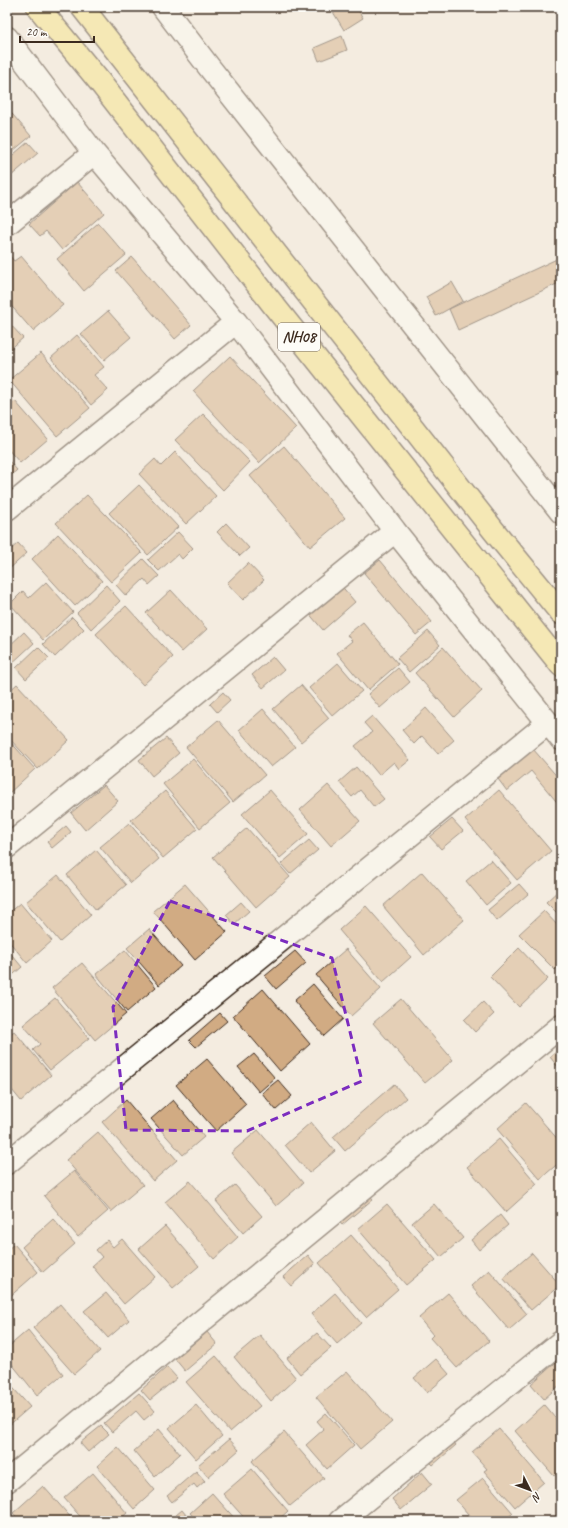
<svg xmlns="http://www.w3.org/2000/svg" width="568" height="1528" viewBox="0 0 568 1528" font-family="Caveat,sans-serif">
	<rect width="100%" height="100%" fill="#f4ece0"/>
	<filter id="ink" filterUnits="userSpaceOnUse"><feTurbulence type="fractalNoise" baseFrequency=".025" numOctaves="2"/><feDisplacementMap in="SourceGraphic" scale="8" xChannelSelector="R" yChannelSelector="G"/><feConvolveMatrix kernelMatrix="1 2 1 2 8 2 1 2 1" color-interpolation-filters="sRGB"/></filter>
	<g filter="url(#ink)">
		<path fill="#d1ab83" stroke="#3b2a1e" d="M 330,7 L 356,7 L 363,18 L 344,30 Z
			M 342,36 L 347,50 L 319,61 L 314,48 Z
			M 7,108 L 31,136 L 7,156 Z
			M 28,142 L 38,153 L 10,177 L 7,173 L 7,160 Z
			M 77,182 L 104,213 L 62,250 L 46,231 L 40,236 L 29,224 Z
			M 98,223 L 126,255 L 84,291 L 57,259 Z
			M 9,255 L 14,261 L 21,256 L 63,305 L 33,331 L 7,301 L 7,256 Z
			M 132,257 L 191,325 L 175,339 L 116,271 Z
			M 561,257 L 561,282 L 458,330 L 449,309 Z
			M 452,282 L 463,301 L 436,316 L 426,297 Z
			M 108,311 L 131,337 L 104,360 L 81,334 Z
			M 7,321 L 23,338 L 7,352 Z
			M 77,335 L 104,367 L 94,375 L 108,390 L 91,405 L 51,358 Z
			M 41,353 L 90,408 L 57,436 L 9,380 Z
			M 230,356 L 296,428 L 259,463 L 193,391 Z
			M 15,401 L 48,439 L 20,463 L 7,448 L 7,408 Z
			M 203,414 L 250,462 L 223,490 L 175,440 Z
			M 284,446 L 345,518 L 310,547 L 250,476 Z
			M 175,452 L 216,496 L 186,524 L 139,474 L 155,459 L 161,466 Z
			M 7,459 L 17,470 L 7,479 Z
			M 139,485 L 178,527 L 148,555 L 109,513 Z
			M 87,495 L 142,553 L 111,582 L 56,523 Z
			M 226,523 L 249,548 L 240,556 L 217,532 Z
			M 178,532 L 193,548 L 182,559 L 178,554 L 159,571 L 148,560 Z
			M 58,534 L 102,581 L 75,606 L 32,559 Z
			M 18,543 L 27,553 L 7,571 L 7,553 Z
			M 143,559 L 159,576 L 149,585 L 144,579 L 126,596 L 116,585 Z
			M 380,560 L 432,622 L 416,635 L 364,573 Z
			M 248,563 L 264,580 L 243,600 L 227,583 Z
			M 46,582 L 73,612 L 43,640 L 10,604 L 23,591 L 29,598 Z
			M 339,583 L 355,602 L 323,630 L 307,611 Z
			M 106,585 L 120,601 L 91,629 L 77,613 Z
			M 171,590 L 207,629 L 182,652 L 146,613 Z
			M 126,606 L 173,657 L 143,685 L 96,634 Z
			M 72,617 L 84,629 L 55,657 L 43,644 Z
			M 363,622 L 398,664 L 368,690 L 337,653 L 352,641 L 347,635 Z
			M 428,631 L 440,645 L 409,672 L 397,658 Z
			M 24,632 L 34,643 L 9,666 L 7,664 L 7,648 Z
			M 38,647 L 49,658 L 26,679 L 16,668 Z
			M 443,647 L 482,691 L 454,717 L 415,673 Z
			M 273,657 L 284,670 L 263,688 L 252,675 Z
			M 338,663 L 362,691 L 333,716 L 309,688 Z
			M 398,668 L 410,682 L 380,708 L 368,694 Z
			M 17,684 L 69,740 L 38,769 L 7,736 L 7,693 Z
			M 301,685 L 329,718 L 301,742 L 273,709 Z
			M 223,692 L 230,700 L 217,712 L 210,704 Z
			M 426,708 L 454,740 L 438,754 L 422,736 L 414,744 L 402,730 Z
			M 263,709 L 295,747 L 271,767 L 239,730 Z
			M 372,716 L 410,760 L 399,769 L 394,762 L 379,775 L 355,746 L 372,732 L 364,723 Z
			M 218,720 L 265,775 L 233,802 L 186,747 Z
			M 7,738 L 35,769 L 7,795 Z
			M 166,738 L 179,753 L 152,776 L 139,760 Z
			M 533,749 L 561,781 L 561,807 L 531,771 L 507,791 L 498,779 Z
			M 193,759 L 230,803 L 200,828 L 163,784 Z
			M 356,767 L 384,799 L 374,807 L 360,790 L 352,797 L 339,782 Z
			M 104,785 L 118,801 L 85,830 L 71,813 Z
			M 328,785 L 360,821 L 331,846 L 300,810 Z
			M 270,790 L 308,834 L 280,858 L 242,814 Z
			M 499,790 L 551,851 L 517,880 L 465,820 Z
			M 165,791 L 197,829 L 163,858 L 131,820 Z
			M 452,819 L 463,831 L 441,849 L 430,837 Z
			M 129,823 L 159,859 L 131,883 L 100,847 Z
			M 66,826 L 71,832 L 52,848 L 47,842 Z
			M 247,828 L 290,877 L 256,907 L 213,857 Z
			M 309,840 L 318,850 L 290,874 L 281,864 Z
			M 96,850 L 126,885 L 96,910 L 67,875 Z
			M 491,860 L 511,883 L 486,905 L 466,881 Z
			M 422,872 L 464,920 L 424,955 L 383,906 Z
			M 58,875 L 91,915 L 60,942 L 26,902 Z
			M 185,884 L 227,932 L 195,960 L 153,911 Z
			M 519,884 L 528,894 L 497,921 L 488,910 Z
			M 561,888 L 561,917 L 546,902 Z
			M 241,902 L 249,911 L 234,924 L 226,915 Z
			M 20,903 L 52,941 L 27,963 L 7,939 L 7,914 Z
			M 366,906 L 411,957 L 383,982 L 339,930 Z
			M 544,911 L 561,929 L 561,964 L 555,970 L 519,934 Z
			M 149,929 L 181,966 L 159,985 L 127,948 Z
			M 519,948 L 548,979 L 519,1007 L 490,977 Z
			M 7,949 L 22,967 L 7,980 Z
			M 346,949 L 381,989 L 351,1016 L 316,975 Z
			M 125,950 L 156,987 L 127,1012 L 96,974 Z
			M 295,951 L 306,963 L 276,989 L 265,976 Z
			M 82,963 L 126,1014 L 95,1040 L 52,988 Z
			M 313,984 L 343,1019 L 324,1036 L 294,1001 Z
			M 263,989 L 310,1044 L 280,1071 L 233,1016 Z
			M 55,998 L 89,1038 L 50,1070 L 33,1050 L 40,1044 L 23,1025 Z
			M 401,999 L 453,1060 L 425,1083 L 373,1023 Z
			M 483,1002 L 494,1014 L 475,1032 L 464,1020 Z
			M 220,1013 L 227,1021 L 196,1047 L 189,1040 Z
			M 14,1031 L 51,1075 L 21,1101 L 7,1084 L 7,1037 Z
			M 561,1048 L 561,1065 L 558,1067 L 550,1057 Z
			M 254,1054 L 275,1078 L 259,1092 L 238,1067 Z
			M 207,1059 L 246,1104 L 216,1131 L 176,1085 Z
			M 278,1080 L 292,1096 L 276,1110 L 262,1093 Z
			M 394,1084 L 406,1098 L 345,1151 L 333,1137 Z
			M 126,1100 L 177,1160 L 153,1181 L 102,1122 Z
			M 173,1100 L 204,1137 L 183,1155 L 151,1119 Z
			M 526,1103 L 561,1143 L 561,1161 L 540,1179 L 497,1129 Z
			M 311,1122 L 335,1151 L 309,1173 L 285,1145 Z
			M 258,1130 L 303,1183 L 276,1206 L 231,1153 Z
			M 98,1132 L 143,1185 L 111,1212 L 66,1160 Z
			M 499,1139 L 537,1184 L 506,1212 L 467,1167 Z
			M 74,1171 L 108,1211 L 78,1237 L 44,1196 Z
			M 190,1181 L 238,1237 L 214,1259 L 165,1202 Z
			M 235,1185 L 262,1216 L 243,1233 L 216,1201 Z
			M 365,1190 L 373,1199 L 342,1225 L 335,1217 Z
			M 387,1204 L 436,1260 L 406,1285 L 358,1229 Z
			M 434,1204 L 463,1238 L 441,1257 L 412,1223 Z
			M 500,1215 L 508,1225 L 479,1250 L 471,1240 Z
			M 53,1219 L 75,1244 L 43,1272 L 22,1247 Z
			M 165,1226 L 199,1266 L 173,1288 L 139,1249 Z
			M 351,1235 L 398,1289 L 366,1317 L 319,1263 Z
			M 122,1239 L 155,1277 L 124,1304 L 92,1266 L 102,1257 L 96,1250 L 107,1240 L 113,1247 Z
			M 14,1244 L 38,1272 L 7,1299 L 7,1250 Z
			M 532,1253 L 560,1285 L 531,1310 L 503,1278 Z
			M 308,1255 L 315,1264 L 291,1286 L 283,1277 Z
			M 489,1270 L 527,1314 L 509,1330 L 471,1286 Z
			M 106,1293 L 129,1320 L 108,1338 L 84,1311 Z
			M 335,1293 L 361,1323 L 337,1344 L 311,1314 Z
			M 448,1293 L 489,1341 L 457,1368 L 430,1338 L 433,1335 L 419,1318 Z
			M 60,1304 L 100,1351 L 74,1374 L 33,1328 Z
			M 28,1330 L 63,1374 L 37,1395 L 7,1358 L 7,1348 Z
			M 207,1332 L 217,1344 L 185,1371 L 175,1359 Z
			M 317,1333 L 331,1348 L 300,1374 L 287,1358 Z
			M 260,1335 L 296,1378 L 271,1401 L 234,1357 Z
			M 216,1356 L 260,1406 L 230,1432 L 186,1382 Z
			M 561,1358 L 561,1384 L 544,1399 L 531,1384 Z
			M 436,1359 L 449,1374 L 427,1393 L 414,1378 Z
			M 167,1367 L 177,1378 L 150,1400 L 141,1390 Z
			M 347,1371 L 392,1422 L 360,1449 L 316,1397 Z
			M 7,1381 L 30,1407 L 7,1427 Z
			M 139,1393 L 155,1411 L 144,1420 L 136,1411 L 112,1432 L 104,1423 Z
			M 196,1405 L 222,1436 L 196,1459 L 169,1428 Z
			M 544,1405 L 561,1425 L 561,1470 L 554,1476 L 515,1431 Z
			M 326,1413 L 354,1445 L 327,1469 L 306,1445 L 324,1429 L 317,1421 Z
			M 101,1426 L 109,1434 L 88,1452 L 80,1443 Z
			M 159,1429 L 180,1454 L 155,1476 L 134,1451 Z
			M 499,1429 L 544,1482 L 515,1507 L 484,1471 L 487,1469 L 472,1452 Z
			M 284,1432 L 324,1478 L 290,1506 L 252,1461 Z
			M 229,1439 L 239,1450 L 208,1477 L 198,1465 Z
			M 451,1439 L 456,1445 L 433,1465 L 427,1459 Z
			M 118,1447 L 155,1490 L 134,1509 L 97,1466 Z
			M 252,1469 L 288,1511 L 277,1521 L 247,1521 L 223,1494 Z
			M 196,1471 L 205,1481 L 197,1488 L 194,1484 L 172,1502 L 167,1496 Z
			M 422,1472 L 432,1484 L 401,1510 L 392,1499 Z
			M 93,1473 L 127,1513 L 118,1521 L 84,1521 L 64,1498 Z
			M 483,1478 L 513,1513 L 504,1521 L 474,1521 L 456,1500 Z
			M 43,1486 L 74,1521 L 20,1521 L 13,1513 Z
			M 212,1493 L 237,1521 L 197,1521 L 190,1513 Z
			M 182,1510 L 191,1521 L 169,1521 Z"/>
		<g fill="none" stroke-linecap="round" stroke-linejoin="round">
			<defs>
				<path id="minor" d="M 163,7 L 209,67 L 561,512
					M 7,38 L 94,153 L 236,322 L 395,531 L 561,739
					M 7,224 L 94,153
					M 7,509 L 236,322
					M 7,847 L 395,531
					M 7,1163 L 548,723
					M 7,1481 L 561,1026
					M 340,1521 L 561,1342"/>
				<path id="highway" d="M 38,7 L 99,81 L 275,307 L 561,665
					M 82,7 L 494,531 L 561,613"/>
			</defs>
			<use href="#minor" stroke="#3b2a1e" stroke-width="25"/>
			<use href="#highway" stroke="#3b2a1e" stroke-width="25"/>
			<use href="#minor" stroke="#fdfcf7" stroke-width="22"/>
			<use href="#highway" stroke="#f6e281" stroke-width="22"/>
		</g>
	</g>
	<path d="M0 0H568V1528H0ZM 170,901 L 332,958 L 362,1081 L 247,1131 L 126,1130 L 113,1007 Z" fill="#f4ece0" fill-opacity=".55" fill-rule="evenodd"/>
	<path fill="none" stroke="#7b2cbf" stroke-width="3" stroke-dasharray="8 5" stroke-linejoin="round" d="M 170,901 L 332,958 L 362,1081 L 247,1131 L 126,1130 L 113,1007 Z"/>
	<g text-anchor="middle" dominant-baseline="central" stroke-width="3" stroke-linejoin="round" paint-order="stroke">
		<rect fill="#fdfcf7" stroke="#75695f" stroke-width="1" x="278" y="323" width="42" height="28" rx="3"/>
		<g font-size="16" font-weight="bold" fill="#3b2a1e">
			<text x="299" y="337">NH08</text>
		</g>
	</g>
	<rect width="568" height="1528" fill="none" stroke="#fdfcf7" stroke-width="24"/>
	<rect x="12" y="12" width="544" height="1504" fill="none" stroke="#3b2a1e" stroke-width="1.5" filter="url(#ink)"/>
	<g transform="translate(530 1490) rotate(132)" stroke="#fdfcf7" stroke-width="3" paint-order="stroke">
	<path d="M0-3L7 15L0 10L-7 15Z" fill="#3b2a1e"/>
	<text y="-6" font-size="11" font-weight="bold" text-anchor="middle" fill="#3b2a1e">N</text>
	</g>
	<path d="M20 36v6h74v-6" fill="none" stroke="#3b2a1e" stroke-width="2"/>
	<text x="26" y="36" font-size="12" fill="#3b2a1e" stroke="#fdfcf7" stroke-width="3" paint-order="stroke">20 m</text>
</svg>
